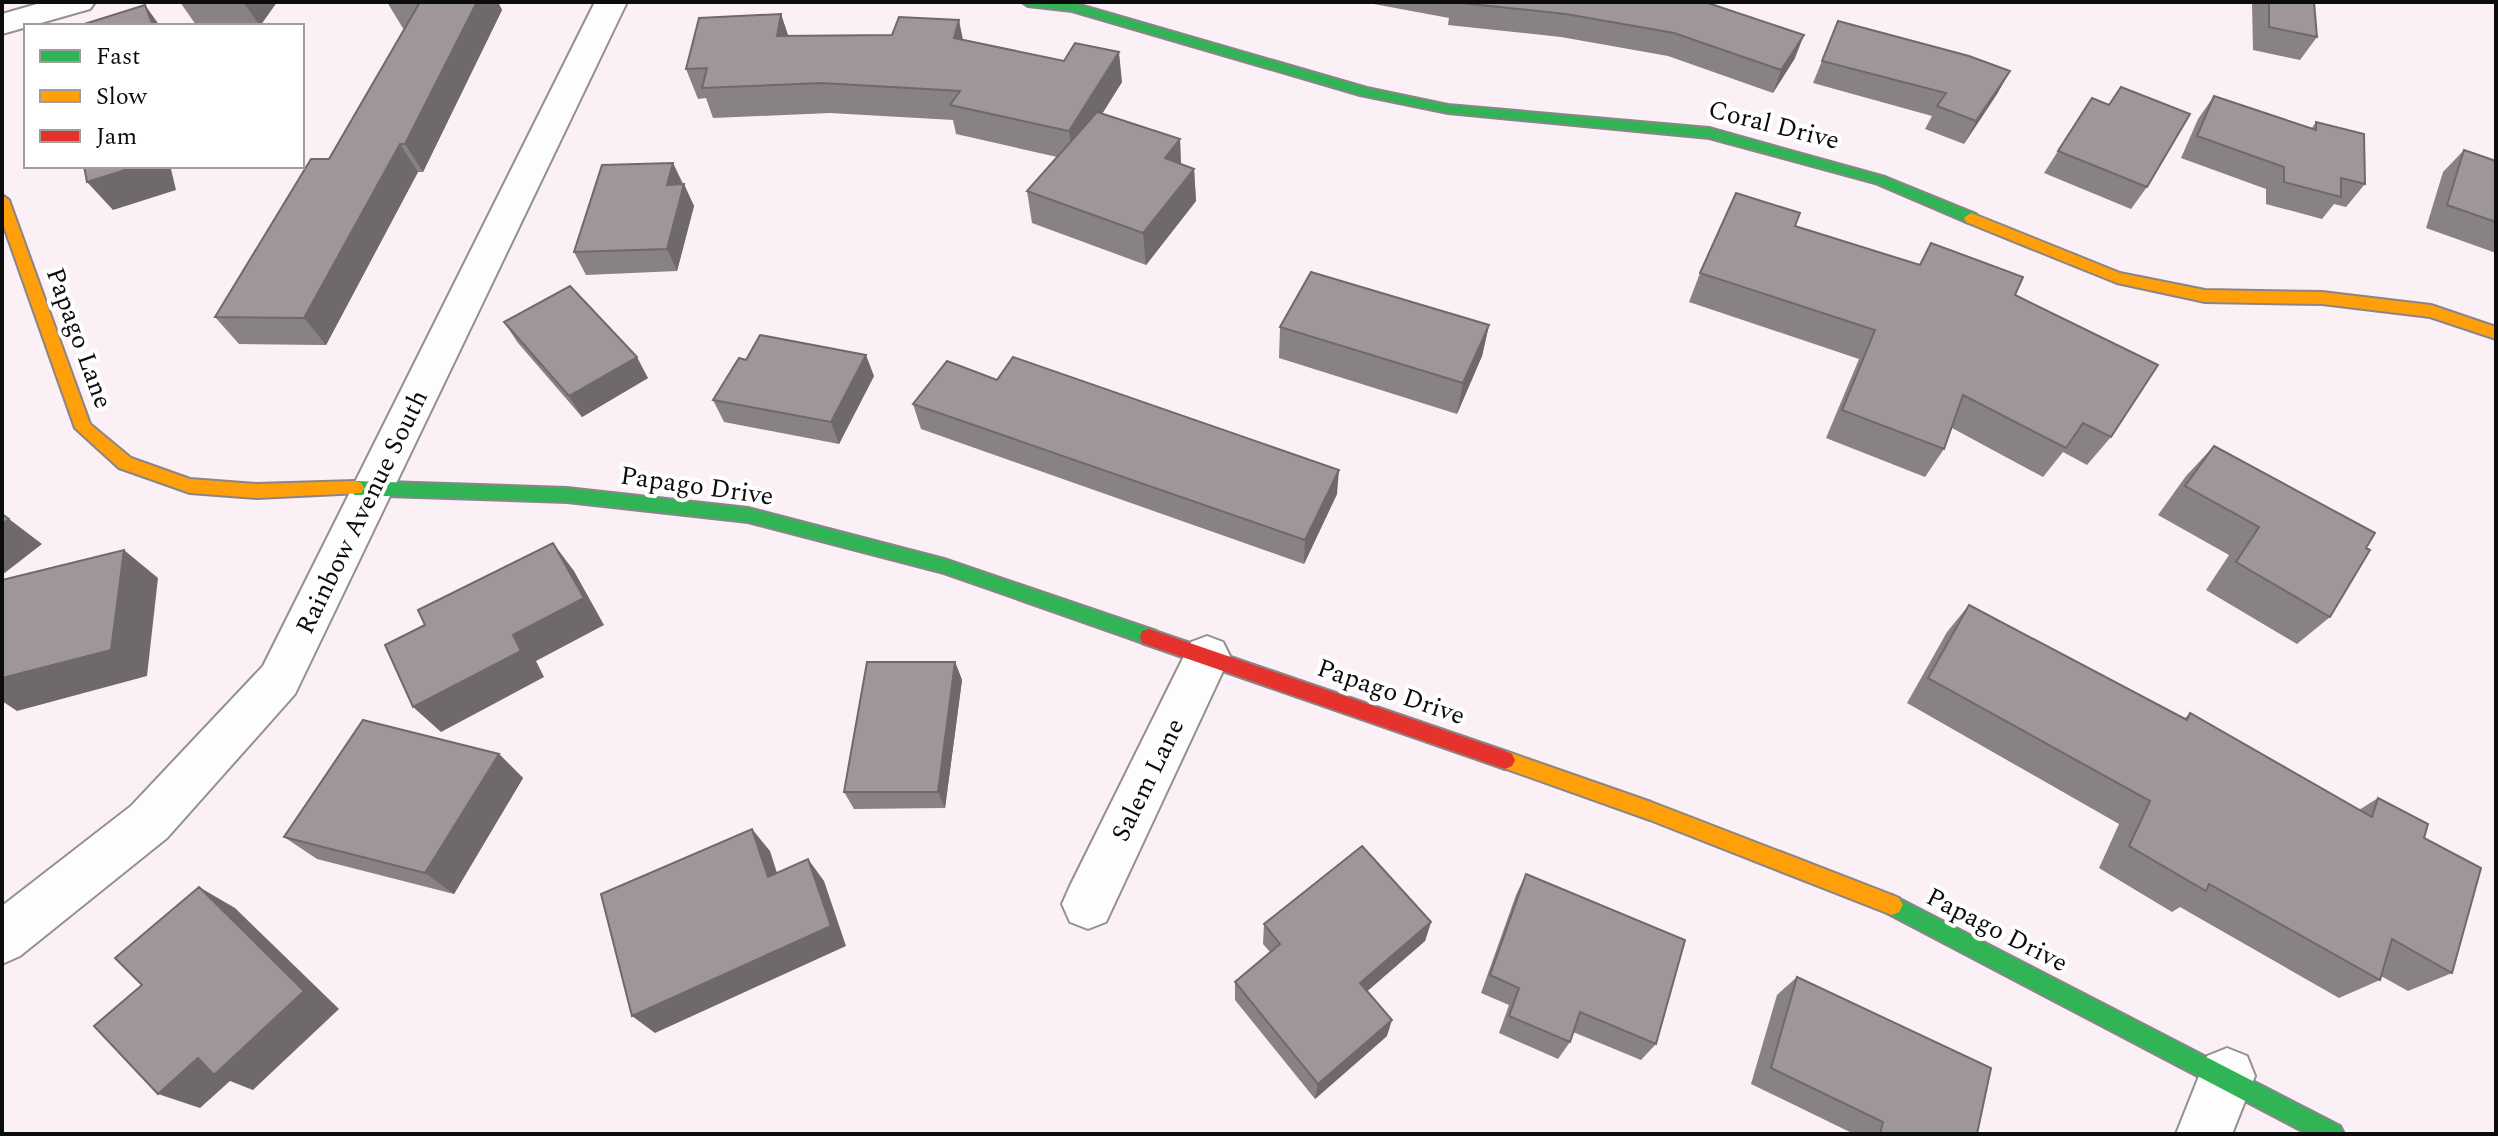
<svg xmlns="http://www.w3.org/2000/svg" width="2498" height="1136" viewBox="0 0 2498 1136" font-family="Spectral,serif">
	<rect width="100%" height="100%" fill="#fbf0f6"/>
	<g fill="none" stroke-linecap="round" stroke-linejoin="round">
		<defs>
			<path id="street" d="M 44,2 L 95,2 L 90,9 L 2,34 L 2,14 Z
				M 595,2 L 627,2 L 295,694 L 167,838 L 20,956 L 2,964 L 2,906 L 131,806 L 263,666 Z
				M 1207,636 L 1223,642 L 1230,656 L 1106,922 L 1088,929 L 1070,922 L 1062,904 L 1070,886 L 1191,642 Z
				M 2227,1048 L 2247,1056 L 2255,1076 L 2232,1134 L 2176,1134 L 2207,1056 Z"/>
			<path id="fast" d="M 1022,2 L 1073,3 L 1367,88 L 1448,105 L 1709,128 L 1885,177 L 1976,214 L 1978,218 L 1971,223 L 1966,222 L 1875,183 L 1709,138 L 1448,113 L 1360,95 L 1072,11 L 1028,6 Z
				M 355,481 L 567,488 L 748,508 L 944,559 L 1156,631 L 1158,637 L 1156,643 L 1149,645 L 944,573 L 748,522 L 567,502 L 355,495 L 346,488 Z
				M 1892,895 L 2340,1126 L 2344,1134 L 2308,1134 L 1885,912 L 1881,905 L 1885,898 Z"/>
			<path id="slow" d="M 2,195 L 9,200 L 90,424 L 131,458 L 190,479 L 257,484 L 355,481 L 361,483 L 364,488 L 361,493 L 257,498 L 190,493 L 119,468 L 75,428 L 2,221 Z
				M 1971,213 L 2120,273 L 2205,290 L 2322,292 L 2431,305 L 2496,327 L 2496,339 L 2430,317 L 2322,304 L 2205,302 L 2117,283 L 1966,222 L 1964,218 Z
				M 1505,751 L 1651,802 L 1892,895 L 1899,898 L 1903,905 L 1899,912 L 1892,915 L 1650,820 L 1498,766 L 1495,760 L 1498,754 Z"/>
			<path id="jam" d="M 1149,629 L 1505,751 L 1512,754 L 1515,760 L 1512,766 L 1505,769 L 1142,643 L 1140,637 L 1142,631 Z"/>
		</defs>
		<use href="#street" stroke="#948f91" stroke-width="4"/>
		<use href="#fast" stroke="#8a8588" stroke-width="4"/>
		<use href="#slow" stroke="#8a8588" stroke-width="4"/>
		<use href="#jam" stroke="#8a8588" stroke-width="4"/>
		<use href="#street" fill="#fefdfe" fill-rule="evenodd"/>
		<use href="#fast" fill="#30b455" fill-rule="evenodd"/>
		<use href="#slow" fill="#ff9f0a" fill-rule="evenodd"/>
		<use href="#jam" fill="#e5322d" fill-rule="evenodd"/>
	</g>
	<path fill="#888185" d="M 180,2 L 277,2 L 260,26 L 196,25 Z
		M 387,2 L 498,2 L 502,10 L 423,172 L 418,172 L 326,345 L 239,344 L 215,317 L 329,159 L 404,30 Z
		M 1363,2 L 1705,2 L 1795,58 L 1773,93 L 1668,56 L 1561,37 L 1448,25 L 1449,18 Z
		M 2252,2 L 2314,2 L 2317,37 L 2300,60 L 2253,50 Z
		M 781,14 L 788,36 L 963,40 L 1122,82 L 1102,113 L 1180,139 L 1181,164 L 1194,169 L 1196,201 L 1146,265 L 1032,223 L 1027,191 L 1057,157 L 956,134 L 953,120 L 830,113 L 713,118 L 706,98 L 698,99 L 686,69 Z
		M 1838,21 L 2010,71 L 1997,94 L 1964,144 L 1925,129 L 1932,116 L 1813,83 Z
		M 2214,96 L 2312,128 L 2316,122 L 2365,184 L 2346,207 L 2334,204 L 2322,219 L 2266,204 L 2266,189 L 2181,158 L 2198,119 Z
		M 2464,150 L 2496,161 L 2496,253 L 2426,228 L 2443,172 Z
		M 2058,151 L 2147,187 L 2131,209 L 2044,173 Z
		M 673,163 L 694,206 L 677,271 L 586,275 L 574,252 Z
		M 1795,226 L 1919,265 L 1931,243 L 2015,295 L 2111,437 L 2087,465 L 2063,452 L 2043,477 L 1952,428 L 1944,449 L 1925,477 L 1826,438 L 1859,359 L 1689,302 L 1700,273 Z
		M 504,322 L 648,378 L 582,417 L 518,343 Z
		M 1489,325 L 1482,356 L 1457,414 L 1279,358 L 1280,327 Z
		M 874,376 L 839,444 L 724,422 L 713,400 Z
		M 997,380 L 1337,494 L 1304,564 L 921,429 L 913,404 Z
		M 2214,446 L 2366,548 L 2330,617 L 2297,644 L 2206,590 L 2229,555 L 2158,515 L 2186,476 Z
		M 1969,605 L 2184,719 L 2190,713 L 2359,810 L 2378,798 L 2424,838 L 2452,973 L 2408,991 L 2381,976 L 2380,980 L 2339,998 L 2180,907 L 2172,912 L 2099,868 L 2119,824 L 1907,703 L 1947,632 Z
		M 955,662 L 962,680 L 945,808 L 854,809 L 844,792 Z
		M 499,754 L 523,778 L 454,894 L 317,859 L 284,837 Z
		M 1526,874 L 1656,1044 L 1641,1060 L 1573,1032 L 1570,1042 L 1558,1059 L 1499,1033 L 1509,1005 L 1481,993 L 1516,895 Z
		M 1431,922 L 1425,941 L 1367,991 L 1387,1036 L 1315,1099 L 1235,1000 L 1235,982 L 1270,952 L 1263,944 L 1264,924 Z
		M 1797,977 L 1977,1134 L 1854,1134 L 1751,1084 L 1777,995 Z"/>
	<path fill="#6f696c" d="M 245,2 L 277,2 L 260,26 L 244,3 Z
		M 474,2 L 498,2 L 502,10 L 423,172 L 405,144 Z
		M 145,5 L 160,26 L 153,26 Z
		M 781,14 L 791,44 L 777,36 Z
		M 959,20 L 965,50 L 954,38 Z
		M 1804,35 L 1795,58 L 1773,93 L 1781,70 Z
		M 1119,52 L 1122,82 L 1073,161 L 1069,131 Z
		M 2010,71 L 1997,94 L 1964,144 L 1976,121 Z
		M 1180,139 L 1181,172 L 1165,158 Z
		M 400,144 L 418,172 L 326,345 L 304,318 Z
		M 673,163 L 683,186 L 667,185 Z
		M 138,166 L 180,166 L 171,169 L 176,190 L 113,210 L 87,182 Z
		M 1194,169 L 1196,201 L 1146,265 L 1143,233 Z
		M 684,184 L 694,206 L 677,271 L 667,249 Z
		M 1489,325 L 1482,356 L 1457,414 L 1463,383 Z
		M 866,355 L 874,376 L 839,444 L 831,422 Z
		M 637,357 L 648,378 L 582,417 L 569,396 Z
		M 1339,470 L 1337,494 L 1304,564 L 1305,540 Z
		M 9,519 L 42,544 L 2,575 L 2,524 Z
		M 553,543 L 574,571 L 604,625 L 536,661 L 544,677 L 441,732 L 413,707 L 513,635 Z
		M 124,550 L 158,578 L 147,676 L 17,711 L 2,701 L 2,678 Z
		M 955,662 L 962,680 L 945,808 L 938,792 Z
		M 499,754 L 523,778 L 454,894 L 425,873 Z
		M 752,829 L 770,851 L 785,898 L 768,877 Z
		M 808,859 L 824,881 L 846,946 L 655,1033 L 632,1016 Z
		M 199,887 L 235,908 L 339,1009 L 253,1090 L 230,1081 L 200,1108 L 158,1094 Z
		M 1431,922 L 1425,941 L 1356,1001 L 1360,983 Z
		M 1392,1020 L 1387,1036 L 1315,1099 L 1318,1084 Z"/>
	<path fill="#9e969b" stroke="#6f696c" stroke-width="2" d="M 180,2 L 245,2 L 244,3 Z
		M 420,2 L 477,2 L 405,144 L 400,144 L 304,318 L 215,317 L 311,159 L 329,159 Z
		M 1451,2 L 1705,2 L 1804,35 L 1781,70 L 1674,33 L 1566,14 Z
		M 2269,2 L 2314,2 L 2317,37 L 2269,27 Z
		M 145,5 L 153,26 L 78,26 Z
		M 781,14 L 777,36 L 892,35 L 899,17 L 959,20 L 954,38 L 1064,61 L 1075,43 L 1119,52 L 1069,131 L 950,105 L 960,91 L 821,83 L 702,88 L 707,68 L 686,69 L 699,18 Z
		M 1838,21 L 1969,56 L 2010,71 L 1976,121 L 1937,106 L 1946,93 L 1822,61 Z
		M 2121,87 L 2190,114 L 2147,187 L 2058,151 L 2092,98 L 2109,105 Z
		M 2214,96 L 2316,130 L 2316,122 L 2364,134 L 2365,184 L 2341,178 L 2341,197 L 2284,182 L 2284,167 L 2197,136 Z
		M 1097,112 L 1180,139 L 1165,158 L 1194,169 L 1143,233 L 1027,191 Z
		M 2464,150 L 2496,161 L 2496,222 L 2447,205 Z
		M 673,163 L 667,185 L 684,184 L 667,249 L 574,252 L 602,165 Z
		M 84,166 L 138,166 L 87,182 Z
		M 1736,193 L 1800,213 L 1795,226 L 1920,265 L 1931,243 L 2023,277 L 2015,295 L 2158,365 L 2111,437 L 2083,423 L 2066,448 L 1963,395 L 1944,449 L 1842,410 L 1875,330 L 1700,273 Z
		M 1311,272 L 1489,325 L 1463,383 L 1280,327 Z
		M 570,286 L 637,357 L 569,396 L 504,322 Z
		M 760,335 L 866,355 L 831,422 L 713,400 L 739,358 L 746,360 Z
		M 1013,357 L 1339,470 L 1305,540 L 913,404 L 947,361 L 997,380 Z
		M 2214,446 L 2375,533 L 2366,548 L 2370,550 L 2330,617 L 2236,562 L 2259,527 L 2185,486 Z
		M 2,514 L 9,519 L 2,524 Z
		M 553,543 L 584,598 L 513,635 L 521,651 L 413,707 L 385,645 L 425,625 L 418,610 Z
		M 124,550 L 111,650 L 2,678 L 2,580 Z
		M 1969,605 L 2187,720 L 2190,713 L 2372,817 L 2378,798 L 2428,824 L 2424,838 L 2481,868 L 2452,973 L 2392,939 L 2380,980 L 2209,884 L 2206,891 L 2129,846 L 2150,801 L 1928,678 Z
		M 867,662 L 955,662 L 938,792 L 844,792 Z
		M 363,720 L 499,754 L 425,873 L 284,837 Z
		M 752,829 L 768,877 L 808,859 L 831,926 L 632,1016 L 601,894 Z
		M 1362,846 L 1431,922 L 1360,983 L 1392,1020 L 1318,1084 L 1235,982 L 1280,944 L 1264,924 Z
		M 1526,874 L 1685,940 L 1656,1044 L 1580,1012 L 1570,1042 L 1509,1016 L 1519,988 L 1490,975 Z
		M 199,887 L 304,991 L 214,1075 L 198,1058 L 158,1094 L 94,1026 L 142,985 L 115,958 Z
		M 1797,977 L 1991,1068 L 1977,1134 L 1880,1134 L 1883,1122 L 1771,1068 Z"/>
	<g text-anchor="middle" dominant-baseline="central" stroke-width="8" stroke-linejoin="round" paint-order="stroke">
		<g font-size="26" fill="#0c0c0c" stroke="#fff">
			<text transform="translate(1774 125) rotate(14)">Coral Drive</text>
			<text transform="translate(79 338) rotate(70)">Papago Lane</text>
			<text transform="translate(697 486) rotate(8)">Papago Drive</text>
			<text transform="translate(362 512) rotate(-64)">Rainbow Avenue South</text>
			<text transform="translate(1391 692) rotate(19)">Papago Drive</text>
			<text transform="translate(1148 780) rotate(-64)">Salem Lane</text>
			<text transform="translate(1997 930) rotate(27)">Papago Drive</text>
		</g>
	</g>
	<rect width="2498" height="1136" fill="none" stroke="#0c0c0c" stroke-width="8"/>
	<rect x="24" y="24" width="280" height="144" fill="#ffffff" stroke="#9e9e9e" stroke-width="2"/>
	<rect x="40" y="50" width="40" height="12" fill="#30b455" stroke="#9e9e9e" stroke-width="2"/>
	<text x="96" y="64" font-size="24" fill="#0c0c0c">Fast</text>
	<rect x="40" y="90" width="40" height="12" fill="#ff9f0a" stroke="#9e9e9e" stroke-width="2"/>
	<text x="96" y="104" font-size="24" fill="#0c0c0c">Slow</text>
	<rect x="40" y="130" width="40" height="12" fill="#e5322d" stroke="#9e9e9e" stroke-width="2"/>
	<text x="96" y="144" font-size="24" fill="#0c0c0c">Jam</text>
</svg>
